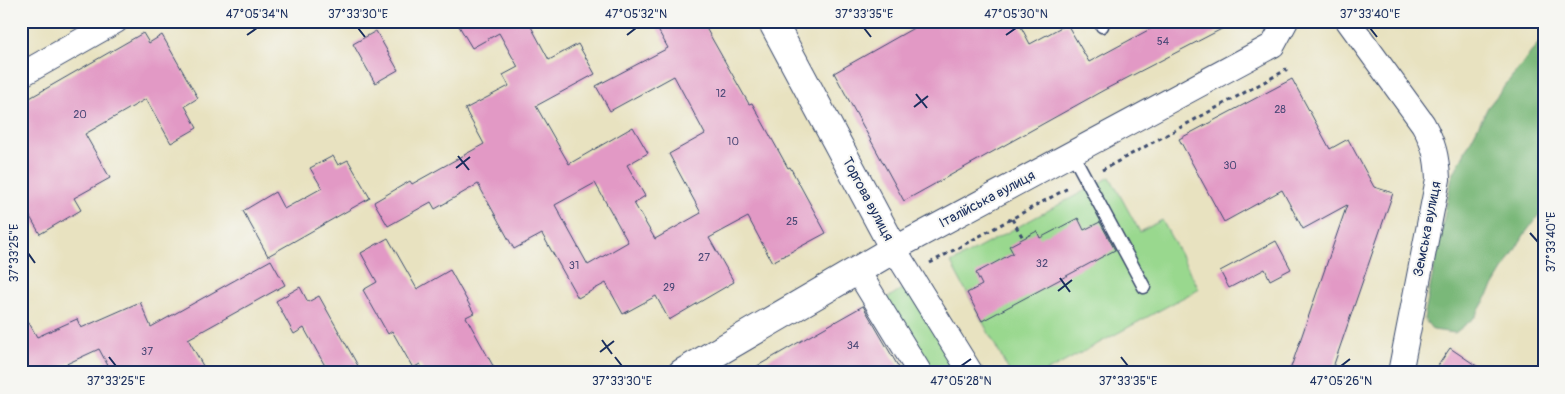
<svg xmlns="http://www.w3.org/2000/svg" width="1565" height="394" viewBox="0 0 1565 394" font-family="Pangolin,sans-serif">
	<rect width="100%" height="100%" fill="#f6f6f2"/>
	<filter id="ink" filterUnits="userSpaceOnUse"><feTurbulence type="fractalNoise" baseFrequency=".02" numOctaves="2"/><feDisplacementMap in="SourceGraphic" scale="10" xChannelSelector="R" yChannelSelector="G"/><feConvolveMatrix kernelMatrix="1 2 1 2 8 2 1 2 1" color-interpolation-filters="sRGB"/></filter>
	<filter id="wash" filterUnits="userSpaceOnUse"><feTurbulence type="fractalNoise" baseFrequency=".0096" numOctaves="4" result="noise"/><feDisplacementMap in="SourceGraphic" scale="20" xChannelSelector="R" yChannelSelector="G"/><feGaussianBlur stdDeviation="1.12" result="paint"/><feColorMatrix in="noise" values="0 0 0 0 0 0 0 0 0 0 0 0 0 0 0 0 0 1.4 0 .05"/><feComposite in="paint" operator="in"/></filter>
	<g filter="url(#wash)">
		<rect width="100%" height="100%" fill="#e8e2c0"/>
		<path fill="#99d88e" stroke="#5a8476" d="M 1110,177 L 1140,232 L 1162,220 L 1199,289 L 1044,373 L 1010,373 L 951,263 Z
			M 906,286 L 960,373 L 932,373 L 886,299 Z"/>
		<path fill="#7ab879" stroke="#4a746c" d="M 1544,36 L 1544,208 L 1524,235 L 1475,317 L 1455,333 L 1433,330 L 1424,319 L 1452,177 L 1488,107 Z"/>
		<g id="blocks">
			<path fill="#e299c5" fill-rule="evenodd" d="M 456,21 L 528,21 L 549,60 L 578,44 L 595,74 L 536,106 L 569,164 L 633,127 L 648,153 L 627,165 L 645,196 L 634,203 L 655,239 L 701,213 L 669,154 L 705,134 L 674,76 L 610,111 L 596,86 L 668,48 L 653,21 L 702,21 L 749,104 L 752,103 L 788,168 L 790,167 L 826,233 L 772,262 L 748,217 L 709,238 L 734,282 L 669,320 L 656,296 L 623,314 L 606,283 L 578,298 L 542,234 L 514,249 L 478,184 L 435,209 L 431,202 L 388,226 L 374,202 L 410,181 L 412,184 L 484,144 L 465,109 L 509,86 L 503,75 L 518,67 L 499,33 L 472,48 ZM 595,183 L 628,242 L 588,265 L 555,205 Z
				M 926,21 L 1018,21 L 1030,44 L 1067,24 L 1089,62 L 1165,21 L 1237,21 L 1104,90 L 904,201 L 834,73 Z
				M 376,31 L 398,70 L 375,83 L 353,44 Z
				M 143,33 L 149,43 L 162,35 L 198,98 L 185,106 L 197,128 L 171,143 L 146,99 L 85,134 L 110,178 L 74,198 L 81,210 L 40,234 L 21,201 L 21,103 Z
				M 1292,79 L 1330,149 L 1348,139 L 1374,187 L 1393,193 L 1331,373 L 1289,373 L 1347,205 L 1303,229 L 1282,190 L 1224,222 L 1179,139 Z
				M 333,156 L 338,165 L 348,160 L 370,198 L 268,256 L 243,211 L 275,192 L 284,209 L 322,188 L 310,168 Z
				M 1078,218 L 1084,230 L 1100,222 L 1115,250 L 982,321 L 967,293 L 982,285 L 976,273 L 1013,253 L 1009,246 L 1037,231 L 1040,238 Z
				M 388,238 L 417,289 L 450,270 L 474,313 L 466,317 L 497,373 L 425,373 L 420,364 L 413,368 L 392,331 L 388,334 L 363,290 L 377,282 L 361,253 Z
				M 1276,241 L 1291,269 L 1270,280 L 1265,269 L 1229,288 L 1220,271 Z
				M 271,260 L 285,285 L 188,339 L 207,373 L 112,373 L 99,349 L 47,373 L 21,373 L 21,309 L 37,337 L 77,319 L 81,328 L 140,302 L 151,327 Z
				M 300,287 L 308,302 L 319,296 L 362,373 L 329,373 L 304,328 L 294,334 L 276,301 Z
				M 863,306 L 902,373 L 745,373 L 808,337 Z
				M 1450,348 L 1487,373 L 1433,373 Z"/>
		</g>
	</g>
	<g filter="url(#ink)">
		<use href="#blocks" fill-opacity="0" stroke="#3a4a6d" stroke-width="1"/>
		<g fill="none" stroke-linecap="round" stroke-linejoin="round">
			<defs>
				<path id="service" d="M 1100,21 L 1102,26
					M 1072,153 L 1144,287"/>
				<path id="minor" d="M 1348,21 L 1423,124 C 1434,144 1437,157 1438,179 L 1400,373
					M 21,75 L 116,21
					M 857,270 L 920,373
					M 971,373 L 894,249 L 1273,45 L 1286,21"/>
				<path id="tertiary" d="M 682,373 L 894,249 L 772,21"/>
			</defs>
			<use href="#service" stroke="#3a4a6d" stroke-width="15"/>
			<use href="#minor" stroke="#3a4a6d" stroke-width="26"/>
			<use href="#tertiary" stroke="#3a4a6d" stroke-width="30"/>
			<path stroke="#3a4a6d" stroke-width="3" stroke-dasharray="4 4" stroke-linecap="butt" d="M 1102,170 L 1286,70 L 1284,67
				M 1012,219 L 1023,238
				M 930,263 L 1070,187"/>
			<use href="#service" stroke="#fff" stroke-width="12"/>
			<use href="#minor" stroke="#fff" stroke-width="24"/>
			<use href="#tertiary" stroke="#fff" stroke-width="28"/>
		</g>
	</g>
	<path fill="none" stroke="#1b2f5e" stroke-width="2" d="M 358,28 L 365,37M 864,28 L 871,37M 1370,28 L 1377,37M 247,35 L 257,28M 627,35 L 636,28M 1006,35 L 1016,28M 916,94 L 927,108M 914,107 L 928,96M 458,156 L 469,170M 456,168 L 470,157M 1530,233 L 1538,242M 28,253 L 35,263M 1060,278 L 1070,292M 1058,291 L 1072,280M 602,340 L 612,354M 600,352 L 614,341M 109,357 L 116,366M 615,357 L 622,366M 1121,357 L 1128,366M 961,366 L 971,359M 1341,366 L 1350,359"/>
	<g text-anchor="middle" dominant-baseline="central" stroke-width="4" stroke-linejoin="round" paint-order="stroke">
		<g font-size="11" fill="#4d4a78">
			<text x="1163" y="41">54</text>
			<text x="721" y="93">12</text>
			<text x="1280" y="109">28</text>
			<text x="80" y="114">20</text>
			<text x="733" y="141">10</text>
			<text x="1230" y="165">30</text>
			<text x="792" y="221">25</text>
			<text x="704" y="257">27</text>
			<text x="1042" y="263">32</text>
			<text x="574" y="265">31</text>
			<text x="669" y="287">29</text>
			<text x="853" y="345">34</text>
			<text x="147" y="351">37</text>
		</g>
		<g font-size="14" fill="#1b2f5e" stroke="#f6f6f2">
			<text transform="translate(868 199) rotate(62)">Торгова вулиця</text>
			<text transform="translate(987 199) rotate(-28)">Італійська вулиця</text>
			<text transform="translate(1427 229) rotate(-79)">Земська вулиця</text>
		</g>
	</g>
	<rect width="1565" height="394" fill="none" stroke="#f6f6f2" stroke-width="55"/>
	<rect x="28" y="28" width="1510" height="338" fill="none" stroke="#1b2f5e" stroke-width="2"/>
	<g font-size="12" text-anchor="middle" fill="#1b2f5e">
		<text x="257" y="18">47°05'34"N</text>
		<text x="358" y="18">37°33'30"E</text>
		<text x="636" y="18">47°05'32"N</text>
		<text x="864" y="18">37°33'35"E</text>
		<text x="1016" y="18">47°05'30"N</text>
		<text x="1370" y="18">37°33'40"E</text>
		<text transform="translate(1551 242) rotate(-90)" y="4">37°33'40"E</text>
		<text transform="translate(14 253) rotate(-90)" y="4">37°33'25"E</text>
		<text x="116" y="385">37°33'25"E</text>
		<text x="622" y="385">37°33'30"E</text>
		<text x="961" y="385">47°05'28"N</text>
		<text x="1128" y="385">37°33'35"E</text>
		<text x="1341" y="385">47°05'26"N</text>
	</g>
</svg>
